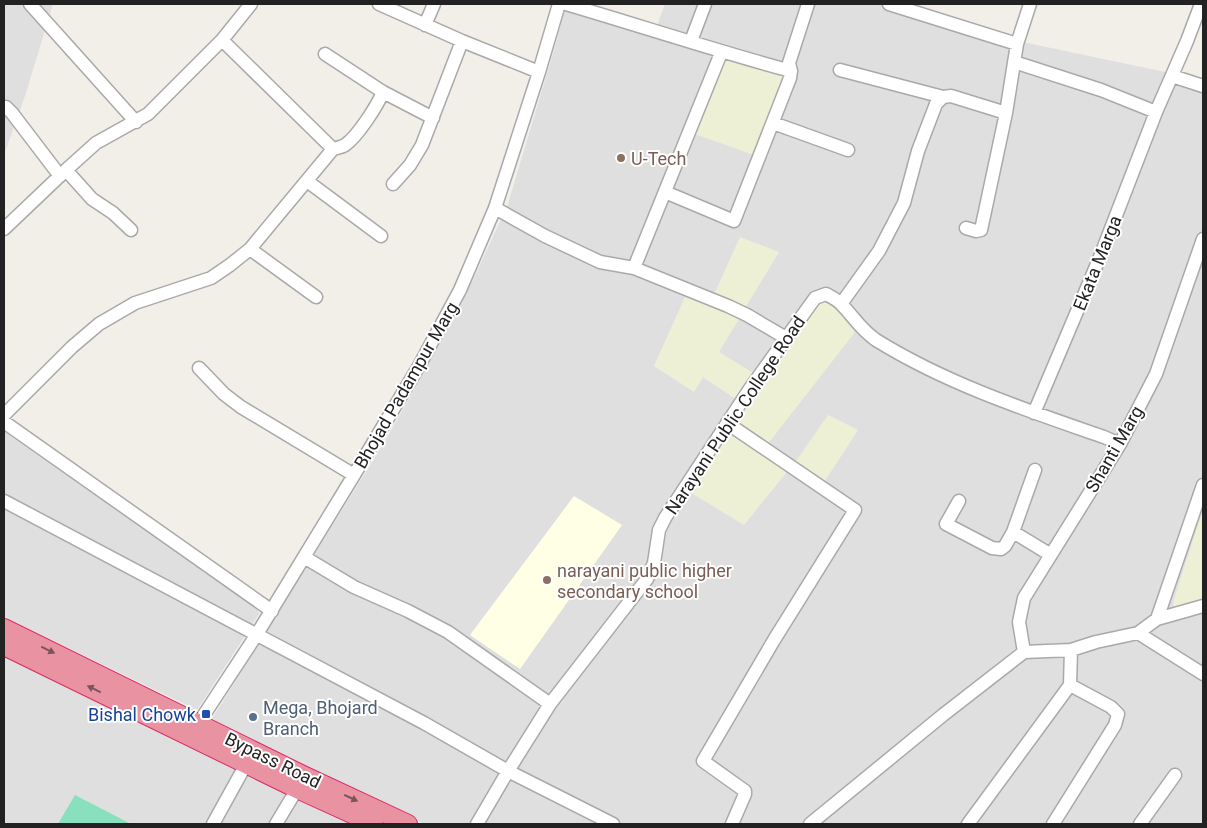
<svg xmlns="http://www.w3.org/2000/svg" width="1207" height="828" viewBox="0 0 1207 828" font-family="Roboto,sans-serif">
	<rect width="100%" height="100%" fill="#f2efe9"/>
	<path fill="#e0dfdf" d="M 4,4 L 53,4 L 26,93 L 4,155 Z
		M 566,4 L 657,26 L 665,4 L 882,4 L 1018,41 L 1203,80 L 1203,824 L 425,824 L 210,722 L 382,446 L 429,364 L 472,282 L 508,204 L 556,43 Z
		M 4,426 L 256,604 L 259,614 L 197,710 L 4,617 Z
		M 4,643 L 381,824 L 4,824 Z"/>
	<path fill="#ffffe5" d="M 574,496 L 622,525 L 520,669 L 470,635 Z"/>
	<path fill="#eef0d5" d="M 724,58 L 784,74 L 785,78 L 754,155 L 692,133 Z
		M 740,237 L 779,252 L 744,310 L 713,297 Z
		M 685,297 L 724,310 L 739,319 L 719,352 L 755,374 L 737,400 L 703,377 L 694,392 L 654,366 Z
		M 824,301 L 832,305 L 855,332 L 767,445 L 735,421 L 737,416 L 817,303 Z
		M 828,415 L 858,430 L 823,484 L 794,464 Z
		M 728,432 L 732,433 L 786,470 L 786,473 L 744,525 L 688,491 Z
		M 1203,509 L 1203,603 L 1175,609 L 1173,605 L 1174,599 Z"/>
	<path fill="#88e0be" d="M 75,795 L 131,824 L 58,824 Z"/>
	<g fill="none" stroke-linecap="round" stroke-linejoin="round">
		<defs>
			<path id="minor" d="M 30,4 L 136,122
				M 379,4 L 462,41 L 539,72
				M 566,4 C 641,26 716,51 791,71
				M 889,4 L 1017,44
				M 425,25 L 434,4
				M 691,41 L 705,4
				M 325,54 L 383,92 L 433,118
				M 1014,62 L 1101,90 L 1156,112
				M 840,70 L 943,97
				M 1172,76 L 1203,86
				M 4,107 L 6,107 L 12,113 L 60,176
				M 773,123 L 848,150
				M 333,149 C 337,148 342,147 345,145 C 358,136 377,106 383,92
				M 66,170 L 92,199 L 113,213 L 131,230
				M 307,181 L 381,236
				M 393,184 L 410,165 L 422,145 L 462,41
				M 665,192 L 734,221 L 790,78 L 791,71 L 789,63 L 808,4
				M 495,208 L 545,236 L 600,262 L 634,268 L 728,306 L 747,315 L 786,338
				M 966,228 L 976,231 L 981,230 L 1006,113
				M 4,229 L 66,170 L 96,143 L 148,114 L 222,40 L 251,4
				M 250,249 L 316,297
				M 634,268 L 721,53
				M 841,304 L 879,251 L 904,203 L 918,151 L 936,104 L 943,97 L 951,96 L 1006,113 L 1017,44 L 1030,4
				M 199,368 L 224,394 L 241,407 L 354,475
				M 1034,413 L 1100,257 L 1156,112 L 1187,41 L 1201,4
				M 4,415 L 72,347 L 99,324 L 135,303 L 211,278 L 230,265 L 250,249 L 333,149 L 222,40
				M 4,422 L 272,611
				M 727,423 L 855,510 L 774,640 L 703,761 L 745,791 L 745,794 L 732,824
				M 4,501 L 424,723 L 508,771 L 613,824
				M 959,501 L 946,524 L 992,548 L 1001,549 L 1005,546 L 1013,532 L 1035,470
				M 1013,532 L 1051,555
				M 304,557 L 354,587 L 408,611 L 448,632 L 550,704
				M 1157,619 L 1203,485
				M 1138,633 L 1157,619 L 1203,606
				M 1071,650 L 1096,642 L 1138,633 L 1203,674
				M 1024,652 L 1019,622 L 1024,598 L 1120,444 L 1156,374 L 1203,239
				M 194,730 L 257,634 L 354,475 L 419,366 L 460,290 L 495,208 L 539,72 L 559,4
				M 213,824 L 250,757
				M 276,824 L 297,789
				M 477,824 L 508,771 L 550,704 L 647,579 L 654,563 L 659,530 L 665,518 L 749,390 L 815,298 L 826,294 C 831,297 838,300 842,305 C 854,317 860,329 876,340 C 947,384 1026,410 1104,437 L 1120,444
				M 810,824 L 943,715 L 1024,652 L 1071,650 L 1070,685 L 968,824
				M 1053,824 L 1115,725 L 1118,714 L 1111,707 L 1070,685
				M 1140,824 L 1175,775"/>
			<path id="highway" d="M 4,628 L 303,775 L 408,824
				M 4,646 L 297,789 L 374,824"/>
		</defs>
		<use href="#minor" stroke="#a9a9a9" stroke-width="15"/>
		<use href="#highway" stroke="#dc2a67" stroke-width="20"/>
		<use href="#minor" stroke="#fff" stroke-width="12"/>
		<use href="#highway" stroke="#e892a2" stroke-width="18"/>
	</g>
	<defs><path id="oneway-solid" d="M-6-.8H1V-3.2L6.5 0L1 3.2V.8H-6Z" transform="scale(1.25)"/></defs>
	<g fill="#7b545c">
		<use href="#oneway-solid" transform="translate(48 650) rotate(26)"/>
		<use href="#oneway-solid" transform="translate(94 689) rotate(-154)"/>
		<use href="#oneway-solid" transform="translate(351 798) rotate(25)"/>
	</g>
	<g fill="#8d6e63" stroke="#fff" stroke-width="2">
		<circle cx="621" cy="158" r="5"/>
		<circle cx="547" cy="580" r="5"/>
	</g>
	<rect fill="#1a4fb4" stroke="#fff" stroke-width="2" x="201" y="709" width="10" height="10" rx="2.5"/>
	<circle fill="#5c6f8a" stroke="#fff" stroke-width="2" cx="253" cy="717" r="5"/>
	<g text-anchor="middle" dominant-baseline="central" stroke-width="4" stroke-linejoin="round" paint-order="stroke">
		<g font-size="18" fill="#785e54" stroke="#fff" text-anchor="start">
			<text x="631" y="158">U-Tech</text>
			<text x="557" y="570">narayani public higher<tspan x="557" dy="21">secondary school</tspan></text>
		</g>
		<g font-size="18" fill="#222" stroke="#fff">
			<text transform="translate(1097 263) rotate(-68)">Ekata Marga</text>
			<text transform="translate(406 385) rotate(-60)">Bhojad Padampur Marg</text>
			<text transform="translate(735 415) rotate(-56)">Narayani Public College Road</text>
			<text transform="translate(1114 449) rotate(-60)">Shanti Marg</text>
			<text transform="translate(273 760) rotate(26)">Bypass Road</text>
		</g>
		<g font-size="18" fill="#4e5e75" stroke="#fff" text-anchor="start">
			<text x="263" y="707">Mega, Bhojard<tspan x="263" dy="21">Branch</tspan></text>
		</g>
		<g font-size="18" fill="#164399" stroke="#fff" text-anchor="end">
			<text x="196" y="714">Bishal Chowk</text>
		</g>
	</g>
	<rect width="1207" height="828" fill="none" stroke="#222222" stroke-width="10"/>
</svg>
